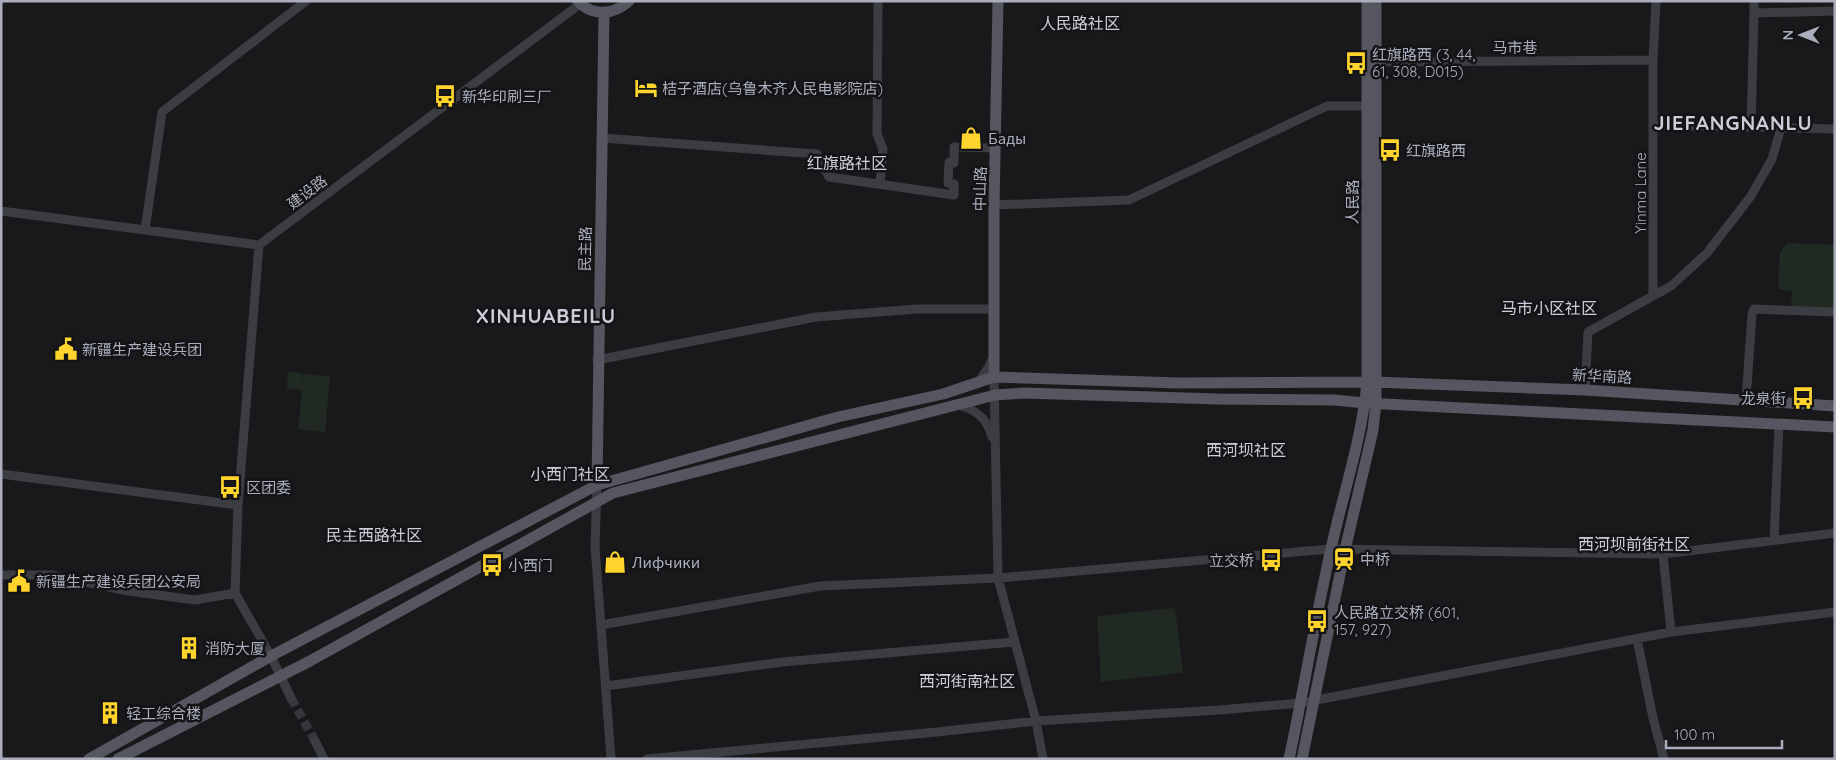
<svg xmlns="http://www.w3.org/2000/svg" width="1836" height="760" viewBox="0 0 1836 760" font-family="Quicksand,'Noto Sans SC',sans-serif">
	<rect width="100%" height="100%" fill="#19191c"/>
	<path fill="#202a23" d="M 1787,243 L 1835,245 L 1835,309 L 1791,307 L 1792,291 L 1778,289 L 1780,253 Z
		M 288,372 L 302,373 L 302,386 L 303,374 L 330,377 L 325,432 L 298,429 L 302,390 L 287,389 Z
		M 1175,608 L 1183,673 L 1101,682 L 1097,616 Z"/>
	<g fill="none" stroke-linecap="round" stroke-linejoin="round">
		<path stroke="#36373c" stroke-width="9" stroke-dasharray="9 4.5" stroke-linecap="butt" d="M 291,698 L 315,741"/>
		<path stroke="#3c3c43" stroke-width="9" d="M 878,1 L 877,134 L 883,149 L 880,184
			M 1754,13 L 1754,1
			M 1376,62 L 1653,60
			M 1654,125 L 1835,129
			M 1751,127 L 1754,13 L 1835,11
			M 602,138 L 817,154 L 829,177 L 954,195 L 954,184 L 948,183 L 949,162 L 954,163 L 954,147 L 995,148
			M 994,205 L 1129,200 L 1327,106 L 1367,106
			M 1,211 L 259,245 L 580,4
			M 145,230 L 162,112 L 306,1
			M 259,245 L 238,505 L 235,593 L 271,656 L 291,698
			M 1653,296 L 1653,60 L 1656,1
			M 597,360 L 816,317 L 917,309 L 994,309
			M 994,377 L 998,578 L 1036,721 L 1043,759
			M 979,381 L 988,368 L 993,358
			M 1585,390 L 1588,332 L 1671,286 L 1707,253 L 1751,196 L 1772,159 L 1781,128
			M 1746,401 L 1752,314 L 1754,309 L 1835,312
			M 959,405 C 976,410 987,418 992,437
			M 1,474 L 238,505
			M 597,485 L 595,547 L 611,759
			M 1774,540 L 1779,424
			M 1663,554 L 1671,632
			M 1,575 L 52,575 L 128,591 L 195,600 L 235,593
			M 601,625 L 820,586 L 998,578 L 1330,549 L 1663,554 L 1835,533
			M 1637,639 L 1653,718 L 1664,759
			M 606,686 L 782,662 L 1014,642
			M 315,741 L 324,759
			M 647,759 L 937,732 L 1036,721 L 1219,710 L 1301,703 L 1671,632 L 1835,612"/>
		<path stroke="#555660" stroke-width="11" d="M 578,1 C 592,17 614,15 629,1
			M 994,377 L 994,205 L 998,1
			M 597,485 L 604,13
			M 89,759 L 271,656 L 597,485 L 838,417 L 943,394 L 994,377 L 1178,383 L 1375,382 L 1585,390 L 1835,406
			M 118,759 L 310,661 L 613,493 L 995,395 L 1024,393 L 1218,399 L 1334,400 L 1365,403 L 1835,427
			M 1289,759 C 1304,689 1315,619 1331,549 C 1343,493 1362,439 1367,382 L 1367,1
			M 1302,759 L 1345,550 L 1373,430 L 1376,403 L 1376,1"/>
	</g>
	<defs>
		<symbol id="bus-bare" viewBox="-9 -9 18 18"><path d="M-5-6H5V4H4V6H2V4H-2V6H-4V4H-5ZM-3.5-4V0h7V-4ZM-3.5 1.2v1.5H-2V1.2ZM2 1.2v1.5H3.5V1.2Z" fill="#ffd52d" stroke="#141417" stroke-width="2.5" paint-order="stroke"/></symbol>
		<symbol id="hotel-bare" viewBox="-9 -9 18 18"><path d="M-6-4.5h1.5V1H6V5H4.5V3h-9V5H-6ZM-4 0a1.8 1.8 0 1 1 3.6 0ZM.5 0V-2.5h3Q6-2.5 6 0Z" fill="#ffd52d" stroke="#141417" stroke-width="2.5" paint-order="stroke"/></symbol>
		<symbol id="shop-bare" viewBox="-9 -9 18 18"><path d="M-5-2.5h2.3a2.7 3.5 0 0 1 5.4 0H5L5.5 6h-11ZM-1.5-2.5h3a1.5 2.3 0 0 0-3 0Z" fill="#ffd52d" stroke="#141417" stroke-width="2.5" paint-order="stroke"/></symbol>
		<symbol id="civic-bare" viewBox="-9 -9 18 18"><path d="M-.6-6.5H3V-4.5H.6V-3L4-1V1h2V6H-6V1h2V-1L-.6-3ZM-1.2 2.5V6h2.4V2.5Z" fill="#ffd52d" stroke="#141417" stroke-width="2.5" paint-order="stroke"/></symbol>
		<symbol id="station-bare" viewBox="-9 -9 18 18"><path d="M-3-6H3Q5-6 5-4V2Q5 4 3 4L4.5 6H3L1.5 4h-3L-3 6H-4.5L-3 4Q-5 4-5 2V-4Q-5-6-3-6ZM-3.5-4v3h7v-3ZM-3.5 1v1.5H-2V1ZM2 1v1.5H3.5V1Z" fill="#ffd52d" stroke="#141417" stroke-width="2.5" paint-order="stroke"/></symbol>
		<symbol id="building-bare" viewBox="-9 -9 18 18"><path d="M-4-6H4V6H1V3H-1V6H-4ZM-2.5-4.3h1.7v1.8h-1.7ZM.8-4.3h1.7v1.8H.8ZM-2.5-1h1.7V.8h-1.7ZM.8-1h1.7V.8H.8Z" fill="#ffd52d" stroke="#141417" stroke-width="2.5" paint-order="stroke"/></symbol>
	</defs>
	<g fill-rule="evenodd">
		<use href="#bus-bare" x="1340" y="47" width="32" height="32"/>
		<use href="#hotel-bare" x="630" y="72" width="32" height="32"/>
		<use href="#bus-bare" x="429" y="80" width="32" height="32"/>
		<use href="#shop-bare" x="955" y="122" width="32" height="32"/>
		<use href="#bus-bare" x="1374" y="134" width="32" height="32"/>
		<use href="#civic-bare" x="50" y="333" width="32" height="32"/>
		<use href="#bus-bare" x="1787" y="382" width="32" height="32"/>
		<use href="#bus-bare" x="214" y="471" width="32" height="32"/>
		<use href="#station-bare" x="1328" y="543" width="32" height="32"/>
		<use href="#bus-bare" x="1255" y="544" width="32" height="32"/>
		<use href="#shop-bare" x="599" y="546" width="32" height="32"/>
		<use href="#bus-bare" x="476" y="549" width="32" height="32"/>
		<use href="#civic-bare" x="3" y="565" width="32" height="32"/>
		<use href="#bus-bare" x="1301" y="605" width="32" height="32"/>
		<use href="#building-bare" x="173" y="632" width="32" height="32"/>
		<use href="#building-bare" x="94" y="697" width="32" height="32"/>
	</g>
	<g text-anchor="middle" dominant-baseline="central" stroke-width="5" stroke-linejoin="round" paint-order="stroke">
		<g font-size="15" fill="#aaaebc" stroke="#141417">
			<text x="1515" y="47">马市巷</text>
			<text transform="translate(980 189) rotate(-89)">中山路</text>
			<text transform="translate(307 192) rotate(-37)">建设路</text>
			<text transform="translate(1640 193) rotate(-90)">Yinma Lane</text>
			<text transform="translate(1352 202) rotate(-90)">人民路</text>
			<text transform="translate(585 249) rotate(-89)">民主路</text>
			<text transform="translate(1602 376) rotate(3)">新华南路</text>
		</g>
		<g font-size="15" fill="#aaaebc" stroke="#141417" text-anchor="start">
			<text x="1372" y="54">红旗路西 (3, 44,<tspan x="1372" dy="17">61, 308, D015)</tspan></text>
			<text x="662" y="88">桔子酒店(乌鲁木齐人民电影院店)</text>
			<text x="462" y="96">新华印刷三厂</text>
			<text x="988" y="138">Бады</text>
			<text x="1406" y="150">红旗路西</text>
			<text x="82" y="349">新疆生产建设兵团</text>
			<text x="1786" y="398" text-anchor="end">龙泉街</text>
			<text x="246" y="487">区团委</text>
			<text x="1360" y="559">中桥</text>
			<text x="1254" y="560" text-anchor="end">立交桥</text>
			<text x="632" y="562">Лифчики</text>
			<text x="508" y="565">小西门</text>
			<text x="36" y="581">新疆生产建设兵团公安局</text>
			<text x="1334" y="612">人民路立交桥 (601,<tspan x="1334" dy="17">157, 927)</tspan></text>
			<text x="205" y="648">消防大厦</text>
			<text x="126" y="713">轻工综合楼</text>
		</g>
		<g font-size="16" fill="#cccdd8" stroke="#141417">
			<text x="1080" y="23">人民路社区</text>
			<text x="847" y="163">红旗路社区</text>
			<text x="1549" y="308">马市小区社区</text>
			<text x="1246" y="450">西河坝社区</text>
			<text x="570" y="474">小西门社区</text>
			<text x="374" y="535">民主西路社区</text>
			<text x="1634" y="544">西河坝前街社区</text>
			<text x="967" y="681">西河街南社区</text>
		</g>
		<g font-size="20" font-weight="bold" letter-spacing="1" fill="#cccdd8" stroke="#141417">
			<text x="1733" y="122">JIEFANGNANLU</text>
			<text x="546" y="315">XINHUABEILU</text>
		</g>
	</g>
	<rect width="1836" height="760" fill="none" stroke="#aaaebc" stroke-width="5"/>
	<g transform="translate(1801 35) rotate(270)" stroke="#141417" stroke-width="4" paint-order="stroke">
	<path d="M0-4L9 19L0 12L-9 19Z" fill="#aaaebc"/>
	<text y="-8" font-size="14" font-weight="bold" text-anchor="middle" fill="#aaaebc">N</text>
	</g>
	<path d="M1666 740v8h116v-8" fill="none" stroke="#aaaebc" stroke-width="2.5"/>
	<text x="1674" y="740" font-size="15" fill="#aaaebc" stroke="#141417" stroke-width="4" paint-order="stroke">100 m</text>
</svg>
